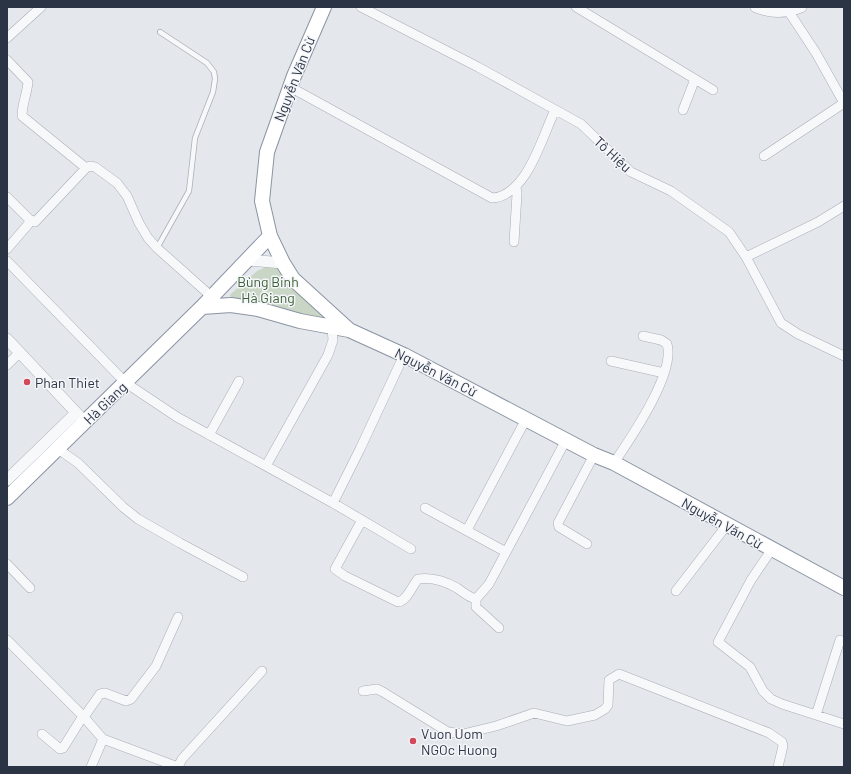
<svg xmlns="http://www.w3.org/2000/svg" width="851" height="774" viewBox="0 0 851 774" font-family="Barlow,sans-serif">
	<rect width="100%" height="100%" fill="#e4e7ec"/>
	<path fill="#c9d6c5" d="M 266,267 L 279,268 L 327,319 L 328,323 L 232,300 L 230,295 L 233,292 L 257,271 Z"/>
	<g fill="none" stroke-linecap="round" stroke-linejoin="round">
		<defs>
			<path id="service" d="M 157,248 L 189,191 L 195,138 L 213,92 L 215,79 L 214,72 L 207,63 L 160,32"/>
			<path id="minor" d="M 361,7 L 478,67 L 581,124 L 631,172 L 671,191 L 729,232 L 746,257 L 781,323 L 798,334 L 844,356
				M 576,7 L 713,90
				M 789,12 L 816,53 L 844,103
				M 7,38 L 41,7
				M 7,60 L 28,82 C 27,94 22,104 22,116 L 86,168
				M 290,87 L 492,198 C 527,196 542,137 555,110
				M 683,110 L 695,79
				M 764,156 L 844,103
				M 7,197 L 29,219 L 35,222 L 86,168 L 90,166 L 95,167 L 117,183 L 127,196 L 139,223 L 148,238 L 157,248 L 212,297
				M 514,242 L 517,194 L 516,187
				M 7,249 L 31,221
				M 746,257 L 818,222 L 844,206
				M 7,261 L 126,383 L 177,417 L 333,503 L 411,549
				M 611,361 L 664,373
				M 7,365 L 20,352
				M 209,435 L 239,381
				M 58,449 L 78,463 L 123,507 L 138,519 L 180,543 L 243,577
				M 614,463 C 630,439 676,373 667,344 L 661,340 L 643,336
				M 266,466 L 328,355 L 333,340 L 332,328
				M 333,503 L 360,449 L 404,355
				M 425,508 L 506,552
				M 362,520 L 335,569 L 345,576 L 398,602 C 407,601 412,586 418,579 C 431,577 445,581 457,588 C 463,592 468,597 476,599
				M 467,530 L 526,419
				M 587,544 L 559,527 L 558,523 L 594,455
				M 772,549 L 751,580 L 718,642 L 750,667 L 763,691 L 771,699 L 782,704 L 844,724
				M 7,564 L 30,588
				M 676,591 L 727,525
				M 476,599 L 489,584 L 566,440
				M 476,599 L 476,607 L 499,628
				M 7,640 L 83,716 L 103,739 L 178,767
				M 363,691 L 377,689 L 383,692 L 448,732 L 463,734 L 496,726 L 534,713 L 567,721 L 595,715 L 605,709 L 608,705 L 609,680 L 619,674 L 769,733 L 782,742 L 783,746 L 778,767
				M 816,715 L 840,640
				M 84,717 L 100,694 L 105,693 L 126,701 L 131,699 L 156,666 L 178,617
				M 42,734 L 60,749 L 63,748 L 83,716
				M 91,767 L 103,739
				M 178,767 L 182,759 L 262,671"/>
			<path id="tertiary" d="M 756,7 C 771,13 786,13 801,7
				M 248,260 L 283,263
				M 7,339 L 85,422
				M 7,480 L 76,413"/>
			<path id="trunk" d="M 324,7 L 294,76 L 267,152 L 262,201 L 270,236 L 283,263 L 293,279 L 349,330 L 404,355 L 594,455 L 614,463 L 844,588
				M 202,307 L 231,305 L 258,309 L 300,321 L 349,330
				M 7,498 L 202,307 L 270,236"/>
		</defs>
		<use href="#service" stroke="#a9aeb7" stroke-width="6"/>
		<use href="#minor" stroke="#a9aeb7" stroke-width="10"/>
		<use href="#tertiary" stroke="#a9aeb7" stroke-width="12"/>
		<use href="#trunk" stroke="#8b94a3" stroke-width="16"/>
		<use href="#service" stroke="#f7f8fa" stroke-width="4.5"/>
		<use href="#minor" stroke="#f7f8fa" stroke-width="9"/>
		<use href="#tertiary" stroke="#f7f8fa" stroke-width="11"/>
		<use href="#trunk" stroke="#fff" stroke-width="14"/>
	</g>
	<g fill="#d1495b" stroke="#f4f6f9" stroke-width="1.5">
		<circle cx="27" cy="382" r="4"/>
		<circle cx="413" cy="741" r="4"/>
	</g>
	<g text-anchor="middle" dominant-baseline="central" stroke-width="3" stroke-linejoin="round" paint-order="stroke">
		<g font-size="14" fill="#2b3445" stroke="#f4f6f9">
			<text transform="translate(294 79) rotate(-69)">Nguyễn Văn Cừ</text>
			<text transform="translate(613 154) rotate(43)">Tô Hiệu</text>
			<text transform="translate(436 372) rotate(27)">Nguyễn Văn Cừ</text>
			<text transform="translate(105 403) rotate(-44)">Hà Giang</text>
			<text transform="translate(722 523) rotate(29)">Nguyễn Văn Cừ</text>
		</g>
		<g font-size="14" fill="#3f6138" stroke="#f4f6f9">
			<text x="268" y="281">Bùng Binh<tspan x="268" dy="16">Hà Giang</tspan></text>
		</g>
		<g font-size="14" fill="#2b3445" stroke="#f4f6f9" text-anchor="start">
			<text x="35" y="382">Phan Thiet</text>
			<text x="421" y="733">Vuon Uom<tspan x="421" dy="16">NGOc Huong</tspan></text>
		</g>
	</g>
	<rect width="851" height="774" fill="none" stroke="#2b3445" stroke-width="16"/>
</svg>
